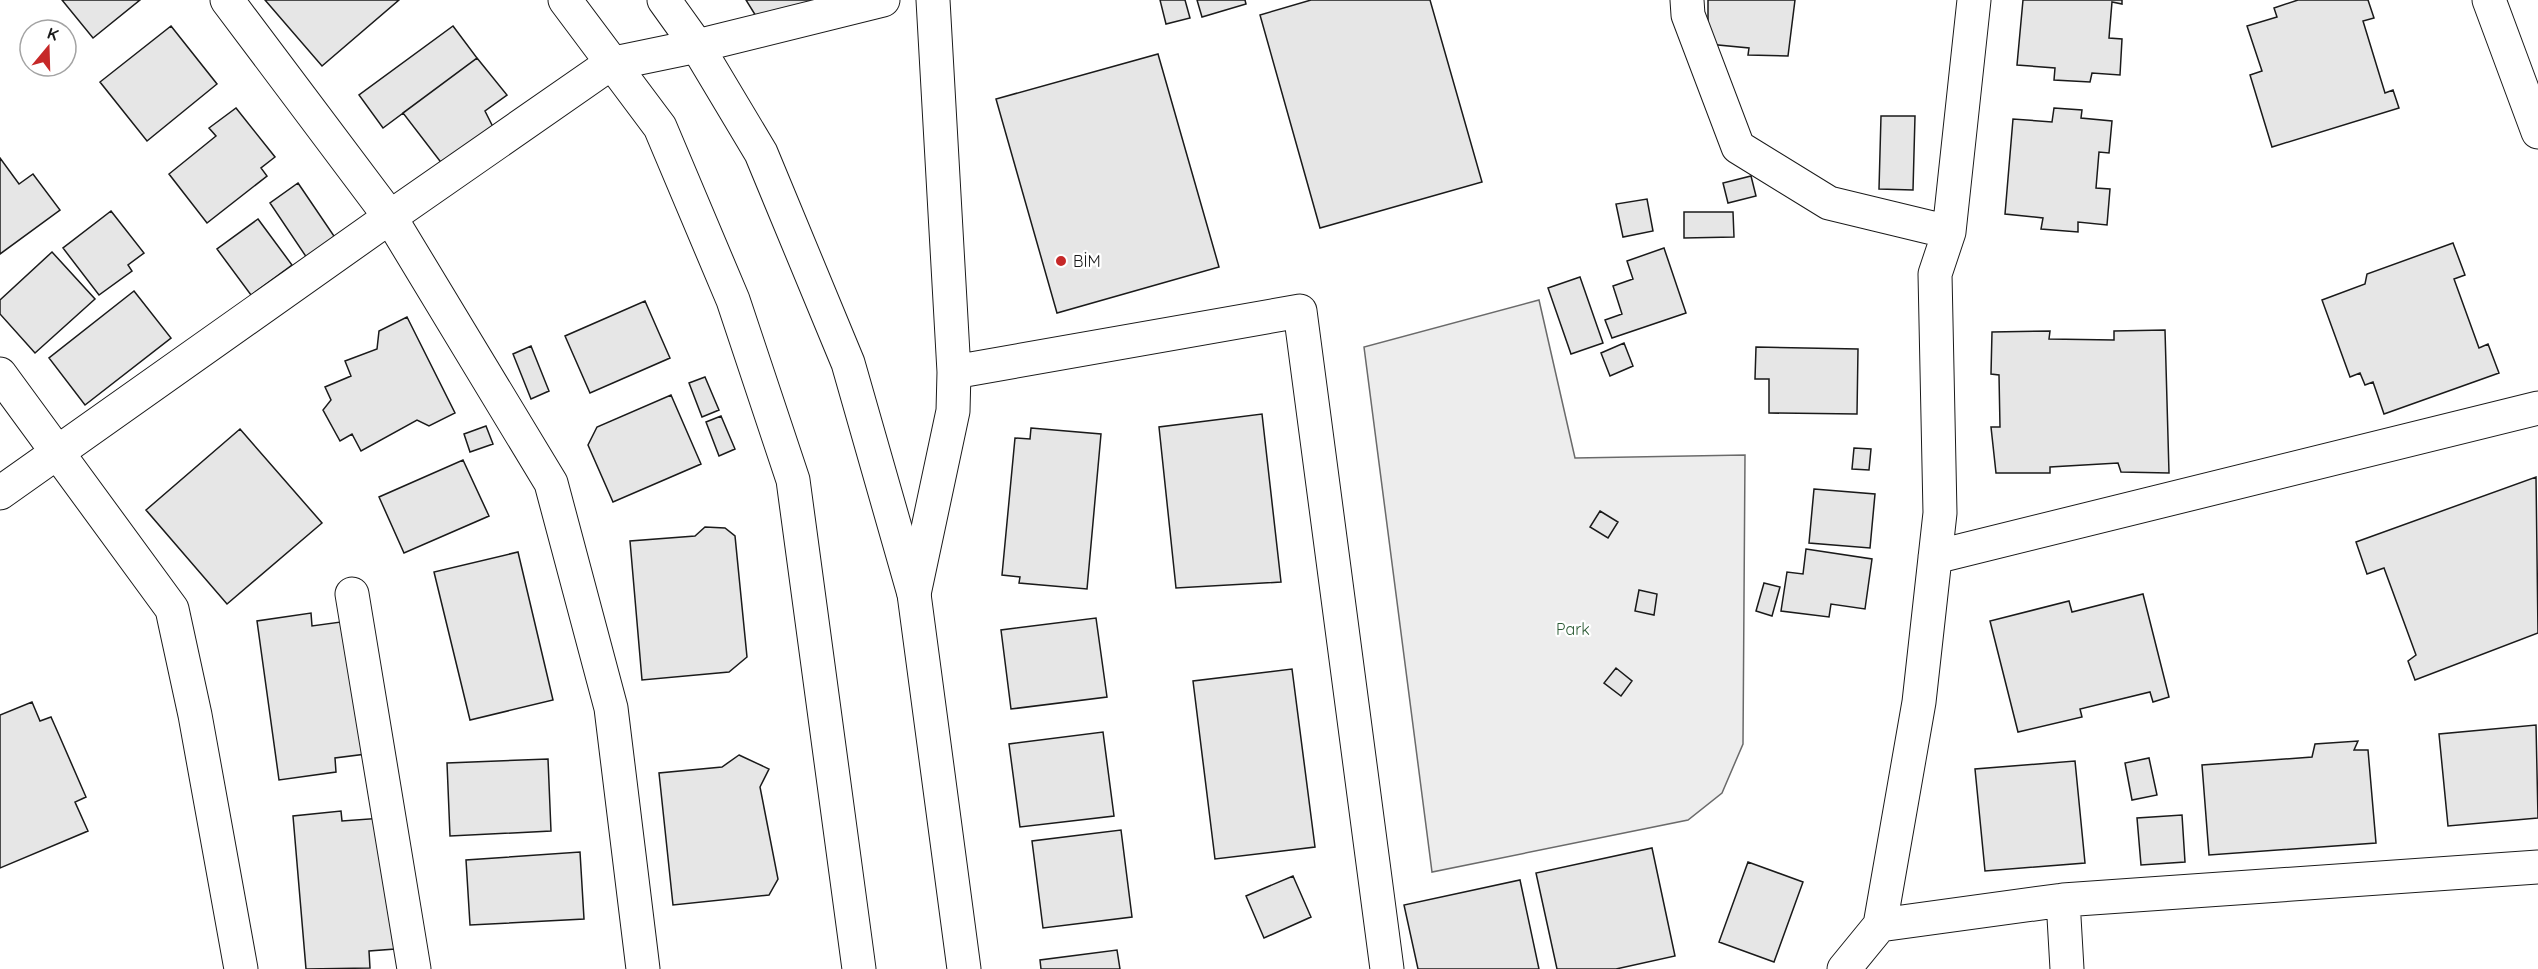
<svg xmlns="http://www.w3.org/2000/svg" width="2538" height="969" viewBox="0 0 2538 969" font-family="Quicksand,sans-serif">
	<rect width="100%" height="100%" fill="#fff"/>
	<path fill="#ededed" stroke="#6a6a6a" stroke-width="1.5" d="M 1539,300 L 1575,458 L 1745,455 L 1743,744 L 1722,793 L 1688,820 L 1432,872 L 1364,347 Z"/>
	<path fill="#e6e6e6" stroke="#1a1a1a" stroke-width="1.5" d="M 62,0 L 140,0 L 93,38 Z
		M 265,0 L 399,0 L 322,66 Z
		M 746,0 L 827,0 L 759,21 Z
		M 1160,0 L 1185,0 L 1190,18 L 1166,24 Z
		M 1197,0 L 1245,0 L 1246,4 L 1202,17 Z
		M 1311,0 L 1430,0 L 1482,182 L 1320,228 L 1260,15 Z
		M 1708,0 L 1795,0 L 1788,56 L 1748,55 L 1749,48 L 1708,44 Z
		M 2023,0 L 2122,0 L 2122,4 L 2112,2 L 2109,38 L 2122,39 L 2120,75 L 2092,73 L 2090,82 L 2054,80 L 2055,68 L 2017,65 Z
		M 2298,0 L 2368,0 L 2374,18 L 2363,21 L 2385,93 L 2393,90 L 2399,108 L 2272,147 L 2250,75 L 2262,71 L 2247,26 L 2277,17 L 2274,8 Z
		M 171,26 L 217,84 L 147,141 L 100,82 Z
		M 453,26 L 477,58 L 383,128 L 359,95 Z
		M 1158,54 L 1219,267 L 1057,313 L 996,99 Z
		M 477,58 L 507,95 L 485,111 L 495,131 L 443,165 L 403,113 Z
		M 236,108 L 275,157 L 261,168 L 267,176 L 207,223 L 169,174 L 216,136 L 209,128 Z
		M 2054,108 L 2082,110 L 2081,118 L 2112,121 L 2109,153 L 2099,152 L 2096,188 L 2110,189 L 2107,225 L 2078,222 L 2078,232 L 2041,229 L 2043,218 L 2005,214 L 2013,119 L 2052,122 Z
		M 1881,116 L 1915,116 L 1913,190 L 1879,189 Z
		M 0,158 L 19,184 L 33,174 L 60,210 L 0,254 Z
		M 1751,176 L 1756,196 L 1728,203 L 1723,183 Z
		M 298,183 L 336,239 L 307,258 L 270,203 Z
		M 1647,199 L 1653,231 L 1623,237 L 1616,204 Z
		M 111,211 L 144,253 L 128,265 L 132,271 L 99,295 L 63,248 Z
		M 1684,212 L 1733,212 L 1734,237 L 1684,238 Z
		M 258,219 L 292,265 L 251,295 L 217,249 Z
		M 2453,243 L 2465,275 L 2454,279 L 2479,348 L 2488,344 L 2499,373 L 2384,414 L 2373,382 L 2365,385 L 2360,373 L 2350,377 L 2322,300 L 2365,284 L 2367,274 Z
		M 1664,248 L 1686,313 L 1612,338 L 1605,320 L 1622,314 L 1613,286 L 1633,279 L 1627,261 Z
		M 52,252 L 95,299 L 35,353 L 0,314 L 0,300 Z
		M 1580,277 L 1603,343 L 1571,354 L 1548,288 Z
		M 134,291 L 171,338 L 85,405 L 49,358 Z
		M 645,301 L 670,358 L 590,393 L 565,336 Z
		M 407,317 L 455,413 L 429,426 L 417,420 L 361,451 L 352,434 L 340,441 L 323,410 L 331,400 L 325,387 L 351,376 L 345,361 L 377,349 L 379,331 Z
		M 2165,330 L 2169,473 L 2121,472 L 2118,463 L 2050,467 L 2050,473 L 1996,473 L 1991,427 L 2000,427 L 1999,375 L 1991,374 L 1992,332 L 2050,331 L 2049,339 L 2114,340 L 2114,331 Z
		M 1624,343 L 1633,366 L 1610,376 L 1601,353 Z
		M 531,346 L 549,391 L 531,399 L 513,354 Z
		M 1756,347 L 1858,349 L 1857,414 L 1769,413 L 1769,379 L 1755,379 Z
		M 705,377 L 719,410 L 702,417 L 689,383 Z
		M 671,395 L 701,464 L 613,502 L 588,445 L 597,427 Z
		M 1262,414 L 1281,582 L 1176,588 L 1159,427 Z
		M 721,416 L 735,449 L 719,456 L 706,422 Z
		M 486,426 L 493,444 L 470,452 L 464,434 Z
		M 1031,428 L 1101,434 L 1087,589 L 1019,583 L 1020,577 L 1002,575 L 1015,438 L 1030,439 Z
		M 240,429 L 322,523 L 227,604 L 146,510 Z
		M 1854,448 L 1871,449 L 1869,470 L 1852,469 Z
		M 463,460 L 489,516 L 404,553 L 379,497 Z
		M 2536,477 L 2538,633 L 2415,680 L 2408,661 L 2416,655 L 2384,568 L 2367,574 L 2356,542 Z
		M 1814,489 L 1875,494 L 1870,548 L 1809,543 Z
		M 1600,511 L 1618,522 L 1608,538 L 1590,527 Z
		M 705,527 L 725,528 L 735,536 L 747,657 L 729,672 L 642,680 L 630,541 L 695,536 Z
		M 1806,549 L 1872,559 L 1865,609 L 1831,604 L 1829,617 L 1781,611 L 1787,572 L 1803,574 Z
		M 518,552 L 553,700 L 470,720 L 434,572 Z
		M 1764,583 L 1780,587 L 1772,616 L 1756,611 Z
		M 1639,590 L 1657,594 L 1654,615 L 1635,611 Z
		M 2143,594 L 2169,697 L 2153,702 L 2150,692 L 2080,709 L 2082,717 L 2018,732 L 1990,621 L 2069,601 L 2072,612 Z
		M 311,613 L 312,626 L 348,621 L 366,754 L 335,758 L 336,772 L 279,780 L 257,621 Z
		M 1096,618 L 1107,697 L 1011,709 L 1001,630 Z
		M 1616,668 L 1632,681 L 1621,696 L 1604,683 Z
		M 1292,669 L 1315,847 L 1215,859 L 1193,681 Z
		M 32,702 L 40,721 L 51,717 L 59,735 L 86,797 L 75,802 L 88,831 L 0,868 L 0,715 Z
		M 2536,725 L 2538,818 L 2448,826 L 2439,734 Z
		M 1103,732 L 1114,816 L 1020,827 L 1009,744 Z
		M 2358,741 L 2354,750 L 2368,750 L 2376,843 L 2209,855 L 2202,765 L 2312,757 L 2315,744 Z
		M 739,755 L 769,769 L 760,787 L 778,879 L 769,895 L 673,905 L 659,773 L 722,767 Z
		M 2149,758 L 2157,795 L 2132,800 L 2125,763 Z
		M 548,759 L 551,831 L 450,836 L 447,763 Z
		M 2075,761 L 2085,863 L 1985,871 L 1975,769 Z
		M 341,811 L 342,821 L 383,818 L 395,949 L 369,951 L 370,968 L 306,969 L 293,816 Z
		M 2182,815 L 2185,862 L 2141,865 L 2137,818 Z
		M 1121,830 L 1132,917 L 1043,928 L 1032,841 Z
		M 1652,848 L 1675,956 L 1616,969 L 1557,969 L 1536,873 Z
		M 580,852 L 584,919 L 470,925 L 466,860 Z
		M 1748,862 L 1803,882 L 1774,962 L 1719,942 Z
		M 1293,876 L 1311,917 L 1264,938 L 1246,896 Z
		M 1520,880 L 1539,969 L 1418,969 L 1404,905 Z
		M 1117,950 L 1120,969 L 1041,969 L 1040,960 Z"/>
	<g fill="none" stroke-linecap="round" stroke-linejoin="round">
		<defs>
			<path id="minor" d="M 227,0 L 390,217 L 551,483 L 611,708 L 643,969
				M 1687,0 L 1688,15 L 1738,147 L 1829,203 L 1949,232
				M 2489,0 L 2538,132
				M 954,372 L 1300,311 L 1387,969
				M 0,374 L 172,609 L 195,715 L 241,969
				M 0,493 L 390,217 L 610,64 L 697,46 L 883,0
				M 1935,557 L 2538,408
				M 352,594 L 414,969
				M 914,594 L 953,411 L 954,372 L 933,0
				M 2063,900 L 2067,969
				M 1880,925 L 2063,900 L 2538,867
				M 1844,969 L 1880,925 L 1919,702 L 1940,513 L 1935,274 L 1949,232 L 1974,0"/>
			<path id="major" d="M 565,0 L 660,127 L 733,300 L 793,480 L 859,969
				M 664,0 L 697,46 L 761,153 L 848,363 L 914,594 L 964,969"/>
		</defs>
		<use href="#minor" stroke="#1a1a1a" stroke-width="35"/>
		<use href="#major" stroke="#1a1a1a" stroke-width="35"/>
		<use href="#minor" stroke="#fff" stroke-width="33"/>
		<use href="#major" stroke="#fff" stroke-width="33"/>
	</g>
	<circle fill="#c62828" stroke="#fff" stroke-width="2" cx="1061" cy="261" r="6"/>
	<g text-anchor="middle" dominant-baseline="central" stroke-width="4.5" stroke-linejoin="round" paint-order="stroke">
		<g font-size="16" fill="#1a1a1a" stroke="#fff" text-anchor="start">
			<text x="1073" y="261">BİM</text>
		</g>
		<g font-size="16" fill="#2b5a34" stroke="#fff">
			<text x="1573" y="629">Park</text>
		</g>
	</g>
	<g transform="translate(48 48) rotate(19)"><circle r="28" fill="#ffffff" stroke="#a3a3a3" stroke-width="1.5"/>
	<path d="M0-4.5L10 22L0 15L-10 22Z" fill="#c62828"/>
	<text y="-9" font-size="16" font-weight="bold" text-anchor="middle" fill="#1a1a1a">K</text>
	</g>
</svg>
